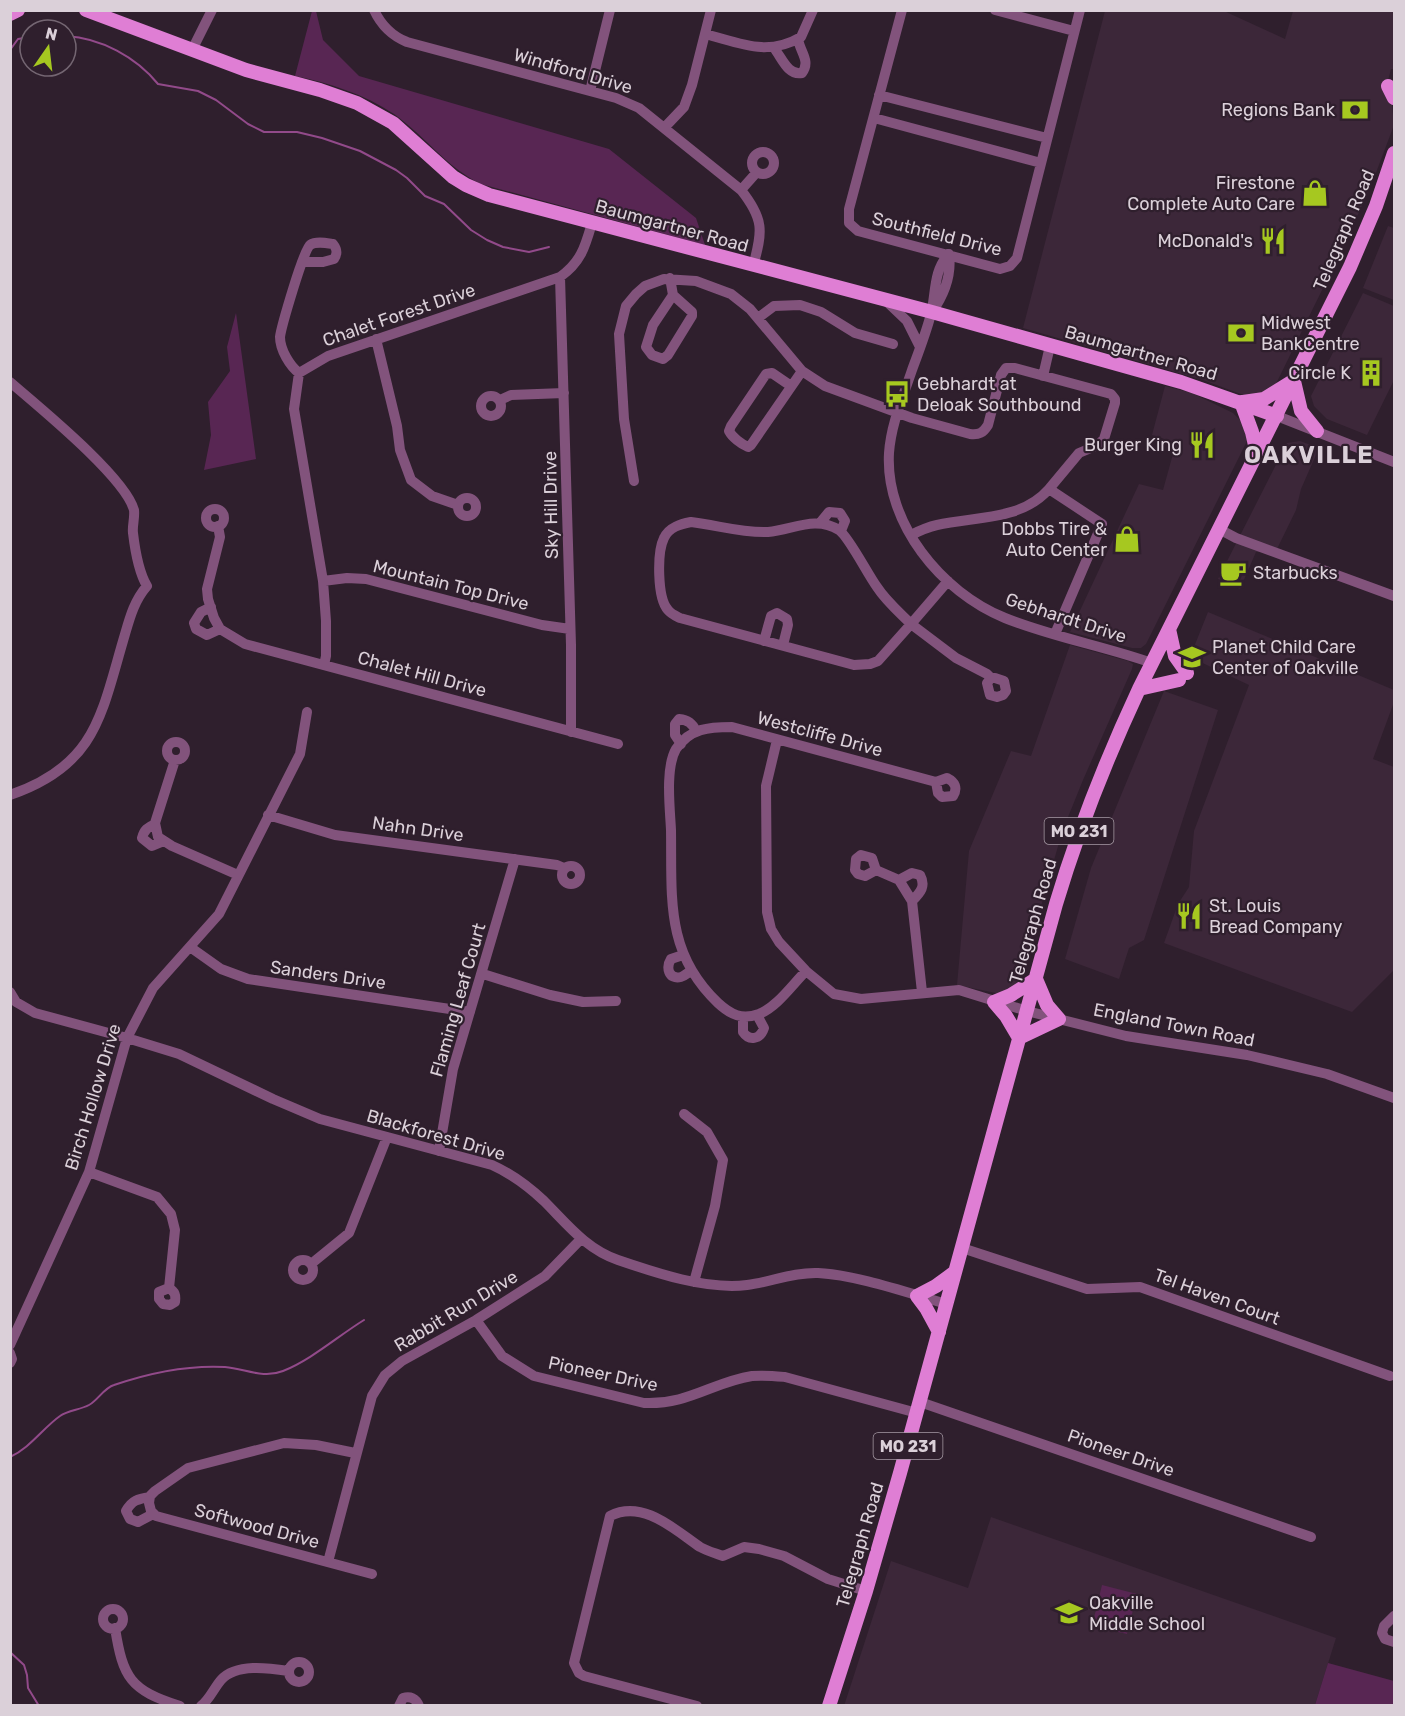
<svg xmlns="http://www.w3.org/2000/svg" width="1405" height="1716" viewBox="0 0 1405 1716" font-family="Rubik,sans-serif">
	<rect width="100%" height="100%" fill="#2f1f2d"/>
	<path fill="#3c2739" d="M 1105,11 L 1224,11 L 1285,39 L 1293,11 L 1394,11 L 1394,69 L 1391,69 L 1385,92 L 1392,104 L 1394,125 L 1374,178 L 1348,237 L 1272,392 L 1246,396 L 1203,380 L 1023,328 Z
		M 1388,226 L 1394,228 L 1394,300 L 1363,288 Z
		M 1363,293 L 1394,306 L 1394,380 L 1367,435 L 1327,419 L 1314,406 L 1311,396 Z
		M 1165,386 L 1192,393 L 1233,413 L 1242,422 L 1248,433 L 1247,441 L 1146,644 L 1141,648 L 1132,648 L 1070,632 L 1139,484 L 1163,490 L 1176,443 L 1152,435 Z
		M 1300,441 L 1319,448 L 1301,489 L 1296,510 L 1277,549 L 1256,552 L 1240,589 L 1218,579 L 1287,443 Z
		M 1208,612 L 1394,690 L 1394,702 L 1373,759 L 1394,767 L 1394,970 L 1352,1012 L 1164,943 L 1178,904 L 1189,887 L 1194,831 L 1249,685 L 1190,657 Z
		M 1070,645 L 1128,661 L 1133,664 L 1132,669 L 1083,780 L 1062,832 L 1019,984 L 1006,994 L 996,993 L 957,985 L 969,851 L 1011,751 L 1031,756 Z
		M 1164,691 L 1218,710 L 1144,940 L 1129,948 L 1119,979 L 1065,959 L 1091,868 Z
		M 991,1517 L 1336,1638 L 1315,1705 L 844,1706 L 891,1561 L 968,1588 Z"/>
	<path fill="#582653" d="M 312,11 L 316,11 L 323,40 L 359,76 L 609,149 L 696,218 L 705,245 L 481,184 C 446,167 425,136 394,114 C 364,94 329,83 295,76 Z
		M 236,313 L 256,459 L 204,470 L 211,435 L 208,402 L 230,371 L 227,347 Z
		M 1102,1585 L 1137,1594 L 1127,1634 L 1092,1626 Z
		M 1328,1663 L 1394,1681 L 1394,1705 L 1315,1705 Z"/>
	<g fill="none" stroke-linecap="round" stroke-linejoin="round">
		<path stroke="#924a8a" stroke-width="2" d="M 66,36 C 101,38 136,57 158,84 L 198,91 L 216,100 L 248,124 L 264,132 L 297,132 L 322,138 L 360,151 L 396,170 L 407,178 L 425,196 L 444,204 L 471,230 L 487,240 L 503,247 L 529,252 L 549,247
			M 10,50 L 18,39 L 30,37
			M 10,1457 C 30,1448 43,1428 60,1416 C 68,1410 80,1410 89,1405 C 98,1400 104,1388 114,1385 C 149,1373 188,1365 225,1367 C 246,1369 263,1379 283,1371 C 311,1360 338,1336 364,1320
			M 10,1652 L 24,1665 L 27,1675 L 28,1688 L 39,1706"/>
		<path stroke="#82537c" stroke-width="10" d="M 374,10 C 381,25 392,36 407,42 L 616,98 L 639,108 L 741,190 C 764,219 763,231 753,266
			M 902,10 L 849,209 L 849,223 L 858,231 L 1000,269 L 1010,266 L 1017,258 L 1080,10
			M 995,10 L 1074,31
			M 705,34 C 740,43 767,57 801,37 L 813,10
			M 774,48 C 782,58 788,76 802,73 C 811,61 800,52 798,39
			M 192,50 L 212,10
			M 590,91 L 610,10
			M 879,95 L 1047,138
			M 874,118 L 1041,163
			M 664,128 L 684,107 L 692,85 L 711,10
			M752 163a11 11 0 1 1 22 0a11 11 0 1 1-22 0Z
			M 741,190 L 757,172
			M 949,254 C 933,270 936,294 931,314 C 926,333 919,351 912,370 C 903,397 891,424 889,453 C 885,523 941,592 1005,618 C 1052,637 1104,646 1152,663
			M 560,277 L 571,645 L 571,732
			M 670,278 L 673,295 L 653,325 L 646,347 L 652,355 L 663,359 L 668,355 L 692,316 L 692,312 L 673,295
			M 886,301 L 907,321 L 920,347
			M 932,312 C 944,295 952,276 949,254
			M 758,318 L 774,306 L 800,305 L 821,312 L 855,333 L 893,344
			M 376,339 L 397,426 L 400,450 L 411,480 L 432,496 L 458,505
			M 299,373 C 290,366 280,350 280,337 C 281,328 304,248 310,245 C 316,241 326,243 333,244 C 337,249 338,253 334,259 L 323,262 L 302,262
			M 1043,376 L 1050,346
			M 10,382 C 39,407 125,477 134,510 C 135,518 132,526 133,533 C 135,550 138,571 147,586 C 133,602 129,621 123,641 C 101,716 95,766 10,795
			M 791,386 L 772,373 L 766,374 L 731,426 L 729,431 C 732,437 741,444 748,447 L 751,445 L 802,371
			M481 406a10 10 0 1 1 20 0a10 10 0 1 1-20 0Z
			M 500,400 L 511,395 L 564,393
			M 1277,416 L 1394,462
			M 634,481 L 624,419 L 619,334 L 626,306 L 636,294 L 645,286 L 664,279 L 696,281 L 731,294 L 750,309 L 802,371 L 825,386 L 912,418 L 970,434 C 979,435 983,433 988,425 L 1001,375 L 1006,368 L 1015,368 L 1111,394 L 1115,399 L 1115,403 L 1104,439 L 1098,445 L 1079,453 L 1049,489 L 1102,524 L 1055,634
			M458 507a9 9 0 1 1 18 0a9 9 0 1 1-18 0Z
			M206 518a9 9 0 1 1 18 0a9 9 0 1 1-18 0Z
			M 691,522 C 717,525 742,533 768,532 C 793,530 815,515 839,530 C 849,537 868,575 877,587 C 886,601 899,612 911,624 L 878,661 L 870,664 L 854,665 L 680,618 C 676,616 671,614 668,610 C 657,598 657,552 664,538 C 669,527 681,524 691,522 Z
			M 820,523 L 829,512 L 840,513 L 845,521 L 841,531
			M 218,526 L 220,537 L 207,589 L 208,599 L 214,618 L 220,629 L 245,644 L 618,744
			M 1219,529 L 1236,538 L 1394,596
			M 911,535 C 919,531 928,527 937,525 C 975,516 1021,521 1049,489
			M 323,581 L 347,578 L 366,579 L 542,625 L 570,629
			M 948,581 L 911,624 L 956,658 L 987,674 L 991,678 L 987,683 L 990,695 L 997,697 L 1003,695 L 1006,691 L 1004,681 L 995,678 L 991,678
			M 211,607 L 201,612 L 194,623 L 196,629 L 207,635 L 220,629
			M 764,641 L 771,616 L 777,613 L 787,619 L 788,625 L 783,645
			M 324,665 L 326,656 L 326,621 L 323,581 L 294,409 L 299,373 L 328,356 L 560,277 C 581,262 585,247 592,223
			M 777,740 L 766,786 L 767,912 L 771,929 L 779,942 L 806,971 L 834,994 L 861,999 L 959,990 L 1027,1011 L 1126,1036 L 1247,1055 L 1327,1074 L 1394,1098
			M167 751a9 9 0 1 1 18 0a9 9 0 1 1-18 0Z
			M 681,744 L 675,735 L 675,724 L 679,719 C 688,720 692,723 696,731
			M 175,760 L 155,823 L 158,837 L 172,846 L 238,875
			M 268,815 L 335,835 L 557,865 L 564,868
			M 155,824 C 148,827 144,830 142,838 L 152,846 L 164,841
			M562 875a9 9 0 1 1 18 0a9 9 0 1 1-18 0Z
			M 876,870 L 865,876 L 858,874 L 855,870 L 856,859 L 861,855 L 872,858 L 876,870 L 899,880 L 912,901 L 922,992
			M 899,880 L 912,873 L 920,875 C 926,886 921,892 912,901
			M 190,947 L 221,969 L 248,979 L 470,1012
			M 683,955 L 671,959 C 666,967 668,980 681,977 C 685,976 687,973 691,971
			M 806,971 C 792,985 777,1007 759,1014 C 742,1020 731,1015 718,1003 C 665,953 672,898 671,830 C 670,809 665,768 676,749 C 690,728 709,727 732,727 L 936,782 L 947,778 C 955,782 958,788 953,796 L 942,797 L 938,793 L 936,782
			M 483,974 L 550,995 L 583,1002 L 616,1001
			M 10,992 L 16,1002 L 35,1013 L 127,1038 L 179,1054 L 273,1099 L 320,1119 L 492,1165 C 512,1174 528,1186 544,1201 C 567,1224 586,1249 618,1260 C 656,1273 706,1290 747,1285 C 771,1282 793,1272 818,1273 C 857,1275 908,1293 947,1304
			M 743,1017 L 743,1032 C 749,1041 760,1040 764,1028 L 757,1015
			M 684,1114 L 707,1132 L 723,1160 L 715,1206 L 694,1282
			M 439,1151 L 453,1069 L 515,859
			M 89,1172 L 157,1197 L 171,1214 L 175,1230 L 169,1288 C 175,1292 176,1295 175,1302 L 170,1305 L 163,1304 L 159,1299 L 159,1292 L 169,1288
			M 962,1248 L 1087,1289 L 1140,1287 L 1390,1376
			M293 1270a10 10 0 1 1 20 0a10 10 0 1 1-20 0Z
			M 311,1264 L 349,1233 L 387,1137
			M 476,1320 L 502,1356 L 534,1376 L 644,1403 C 688,1405 713,1382 752,1376 C 764,1375 774,1376 785,1377 L 917,1413
			M 10,1345 L 89,1172 L 127,1038 L 153,988 L 219,914 L 300,754 L 307,712
			M 10,1353 L 12,1359 L 10,1363
			M 920,1402 L 1311,1537
			M 355,1453 L 316,1445 L 284,1443 L 188,1468 L 155,1491 L 150,1496 L 149,1503 L 151,1511 L 156,1516 L 372,1574
			M 150,1497 C 138,1499 132,1500 126,1511 L 130,1519 L 138,1522 L 153,1514
			M 328,1562 L 372,1396 L 385,1375 L 402,1361 L 476,1320 L 545,1276 L 581,1239
			M103 1619a10 10 0 1 1 20 0a10 10 0 1 1-20 0Z
			M 1394,1616 L 1384,1626 L 1382,1633 L 1385,1639 L 1394,1642
			M 115,1628 C 123,1678 130,1690 180,1706
			M289 1672a10 10 0 1 1 20 0a10 10 0 1 1-20 0Z
			M 201,1706 C 210,1699 214,1688 221,1680 C 236,1663 269,1668 289,1671
			M 399,1706 L 403,1698 C 410,1696 416,1698 419,1706
			M 697,1706 L 584,1676 L 579,1673 L 574,1663 L 610,1516 C 643,1499 675,1530 700,1547 C 707,1551 715,1553 723,1556 L 744,1547 L 759,1549 L 784,1556 L 828,1579 L 866,1591"/>
		<path stroke="#df7ed4" stroke-width="14" d="M 86,10 L 246,70 L 320,90 L 357,103 L 393,123 L 453,177 L 466,185 L 489,195 L 932,312 L 1181,382 L 1277,416
			M 10,14 L 18,10
			M 1388,86 L 1394,98
			M 1294,381 L 1301,411 L 1317,431
			M 1241,402 L 1252,432 L 1257,454
			M 1243,402 L 1264,399 L 1293,381
			M 1169,629 L 1175,656 L 1187,673
			M 1139,689 L 1179,680
			M 1019,1038 L 1006,1016 L 994,1002 L 1011,995 L 1036,979
			M 1019,1038 L 1059,1019 L 1047,1005 L 1036,979
			M 939,1332 L 926,1308 L 917,1296 L 936,1286 L 955,1272
			M 829,1706 L 866,1591 L 900,1473 L 1056,904 C 1079,827 1105,762 1139,689 L 1350,267 L 1376,206 L 1394,153"/>
	</g>
	<defs>
		<symbol id="bank-bare" viewBox="-9 -9 18 18"><path d="M-6-4H6V4H-6ZM0-2.3a2.3 2.3 0 1 0 0 4.6a2.3 2.3 0 1 0 0-4.6Z" fill="#a6c820" stroke="#2f1f2d" stroke-width="2.5" paint-order="stroke"/></symbol>
		<symbol id="shop-bare" viewBox="-9 -9 18 18"><path d="M-5-2.5h2.3a2.7 3.5 0 0 1 5.4 0H5L5.5 6h-11ZM-1.5-2.5h3a1.5 2.3 0 0 0-3 0Z" fill="#a6c820" stroke="#2f1f2d" stroke-width="2.5" paint-order="stroke"/></symbol>
		<symbol id="restaurant-bare" viewBox="-9 -9 18 18"><path d="M-5-6h1v4h1v-4h1v4h1v-4h1v5L-1.5 .5V6h-2V.5L-5-1ZM5-6V6H3V1.5H1.5Q1.5-4 5-6Z" fill="#a6c820" stroke="#2f1f2d" stroke-width="2.5" paint-order="stroke"/></symbol>
		<symbol id="building-bare" viewBox="-9 -9 18 18"><path d="M-4-6H4V6H1V3H-1V6H-4ZM-2.5-4.3h1.7v1.8h-1.7ZM.8-4.3h1.7v1.8H.8ZM-2.5-1h1.7V.8h-1.7ZM.8-1h1.7V.8H.8Z" fill="#a6c820" stroke="#2f1f2d" stroke-width="2.5" paint-order="stroke"/></symbol>
		<symbol id="bus-bare" viewBox="-9 -9 18 18"><path d="M-5-6H5V4H4V6H2V4H-2V6H-4V4H-5ZM-3.5-4V0h7V-4ZM-3.5 1.2v1.5H-2V1.2ZM2 1.2v1.5H3.5V1.2Z" fill="#a6c820" stroke="#2f1f2d" stroke-width="2.5" paint-order="stroke"/></symbol>
		<symbol id="cafe-bare" viewBox="-9 -9 18 18"><path d="M-5.5-4.5H6V0H3Q3 3.5 0 3.5H-2.5Q-5.5 3.5-5.5 0ZM3-3.2v2h1.7v-2ZM-6 4.5H4V6H-6Z" fill="#a6c820" stroke="#2f1f2d" stroke-width="2.5" paint-order="stroke"/></symbol>
		<symbol id="school-bare" viewBox="-9 -9 18 18"><path d="M0-5L7-2L0 1L-7-2ZM-4 1L0 2.5L4 1V4Q0 6-4 4Z" fill="#a6c820" stroke="#2f1f2d" stroke-width="2.5" paint-order="stroke"/></symbol>
	</defs>
	<g fill-rule="evenodd">
		<use href="#bank-bare" x="1336" y="91" width="38" height="38"/>
		<use href="#shop-bare" x="1296" y="174" width="38" height="38"/>
		<use href="#restaurant-bare" x="1254" y="222" width="38" height="38"/>
		<use href="#bank-bare" x="1222" y="314" width="38" height="38"/>
		<use href="#building-bare" x="1352" y="354" width="38" height="38"/>
		<use href="#bus-bare" x="878" y="375" width="38" height="38"/>
		<use href="#restaurant-bare" x="1183" y="426" width="38" height="38"/>
		<use href="#shop-bare" x="1108" y="520" width="38" height="38"/>
		<use href="#cafe-bare" x="1214" y="554" width="38" height="38"/>
		<use href="#school-bare" x="1173" y="638" width="38" height="38"/>
		<use href="#restaurant-bare" x="1170" y="897" width="38" height="38"/>
		<use href="#school-bare" x="1050" y="1594" width="38" height="38"/>
	</g>
	<g text-anchor="middle" dominant-baseline="central" stroke-width="4.5" stroke-linejoin="round" paint-order="stroke">
		<g fill="#2f1f2d" stroke="#a79ba5" stroke-width="1.5">
			<rect x="1044.5" y="818" width="69" height="26" rx="4.5"/>
			<rect x="873.5" y="1433" width="69" height="26" rx="4.5"/>
		</g>
		<g font-size="16" font-weight="bold" fill="#dbd0d9">
			<text x="1079" y="831">MO 231</text>
			<text x="908" y="1446">MO 231</text>
		</g>
		<g font-size="18" fill="#dbd0d9" stroke="#2f1f2d">
			<text transform="translate(573 71) rotate(16)">Windford Drive</text>
			<text transform="translate(672 226) rotate(15)">Baumgartner Road</text>
			<text transform="translate(1344 230) rotate(-67)">Telegraph Road</text>
			<text transform="translate(937 234) rotate(14)">Southfield Drive</text>
			<text transform="translate(399 315) rotate(-19)">Chalet Forest Drive</text>
			<text transform="translate(1141 353) rotate(16)">Baumgartner Road</text>
			<text transform="translate(551 505) rotate(-91)">Sky Hill Drive</text>
			<text transform="translate(451 585) rotate(14)">Mountain Top Drive</text>
			<text transform="translate(1066 618) rotate(18)">Gebhardt Drive</text>
			<text transform="translate(422 674) rotate(15)">Chalet Hill Drive</text>
			<text transform="translate(820 734) rotate(15)">Westcliffe Drive</text>
			<text transform="translate(418 829) rotate(8)">Nahn Drive</text>
			<text transform="translate(1033 921) rotate(-74)">Telegraph Road</text>
			<text transform="translate(328 975) rotate(8)">Sanders Drive</text>
			<text transform="translate(458 1000) rotate(-74)">Flaming Leaf Court</text>
			<text transform="translate(1174 1025) rotate(11)">England Town Road</text>
			<text transform="translate(93 1097) rotate(-73)">Birch Hollow Drive</text>
			<text transform="translate(436 1135) rotate(16)">Blackforest Drive</text>
			<text transform="translate(1217 1297) rotate(20)">Tel Haven Court</text>
			<text transform="translate(456 1311) rotate(-31)">Rabbit Run Drive</text>
			<text transform="translate(603 1374) rotate(12)">Pioneer Drive</text>
			<text transform="translate(1121 1453) rotate(19)">Pioneer Drive</text>
			<text transform="translate(257 1526) rotate(15)">Softwood Drive</text>
			<text transform="translate(860 1545) rotate(-74)">Telegraph Road</text>
		</g>
		<g font-size="18" fill="#dbd0d9" stroke="#2f1f2d" text-anchor="end">
			<text x="1335" y="110">Regions Bank</text>
			<text x="1295" y="183">Firestone<tspan x="1295" dy="21">Complete Auto Care</tspan></text>
			<text x="1253" y="241">McDonald's</text>
			<text x="1261" y="323" text-anchor="start">Midwest<tspan x="1261" dy="21">BankCentre</tspan></text>
			<text x="1351" y="373">Circle K</text>
			<text x="917" y="384" text-anchor="start">Gebhardt at<tspan x="917" dy="21">Deloak Southbound</tspan></text>
			<text x="1182" y="445">Burger King</text>
			<text x="1107" y="529">Dobbs Tire &amp;<tspan x="1107" dy="21">Auto Center</tspan></text>
			<text x="1253" y="573" text-anchor="start">Starbucks</text>
			<text x="1212" y="647" text-anchor="start">Planet Child Care<tspan x="1212" dy="21">Center of Oakville</tspan></text>
			<text x="1209" y="906" text-anchor="start">St. Louis<tspan x="1209" dy="21">Bread Company</tspan></text>
			<text x="1089" y="1603" text-anchor="start">Oakville<tspan x="1089" dy="21">Middle School</tspan></text>
		</g>
		<g font-size="24" font-weight="bold" letter-spacing="1.5" fill="#dbd0d9" stroke="#2f1f2d">
			<text x="1309" y="455">OAKVILLE</text>
		</g>
	</g>
	<rect width="1405" height="1716" fill="none" stroke="#dbd0d9" stroke-width="24"/>
	<g transform="translate(48 48) rotate(14)"><circle r="28" fill="#2f1f2d" stroke="#746672" stroke-width="1.5"/>
	<path d="M0-4.5L10 22L0 15L-10 22Z" fill="#a6c820"/>
	<text y="-9" font-size="16" font-weight="bold" text-anchor="middle" fill="#dbd0d9">N</text>
	</g>
</svg>
